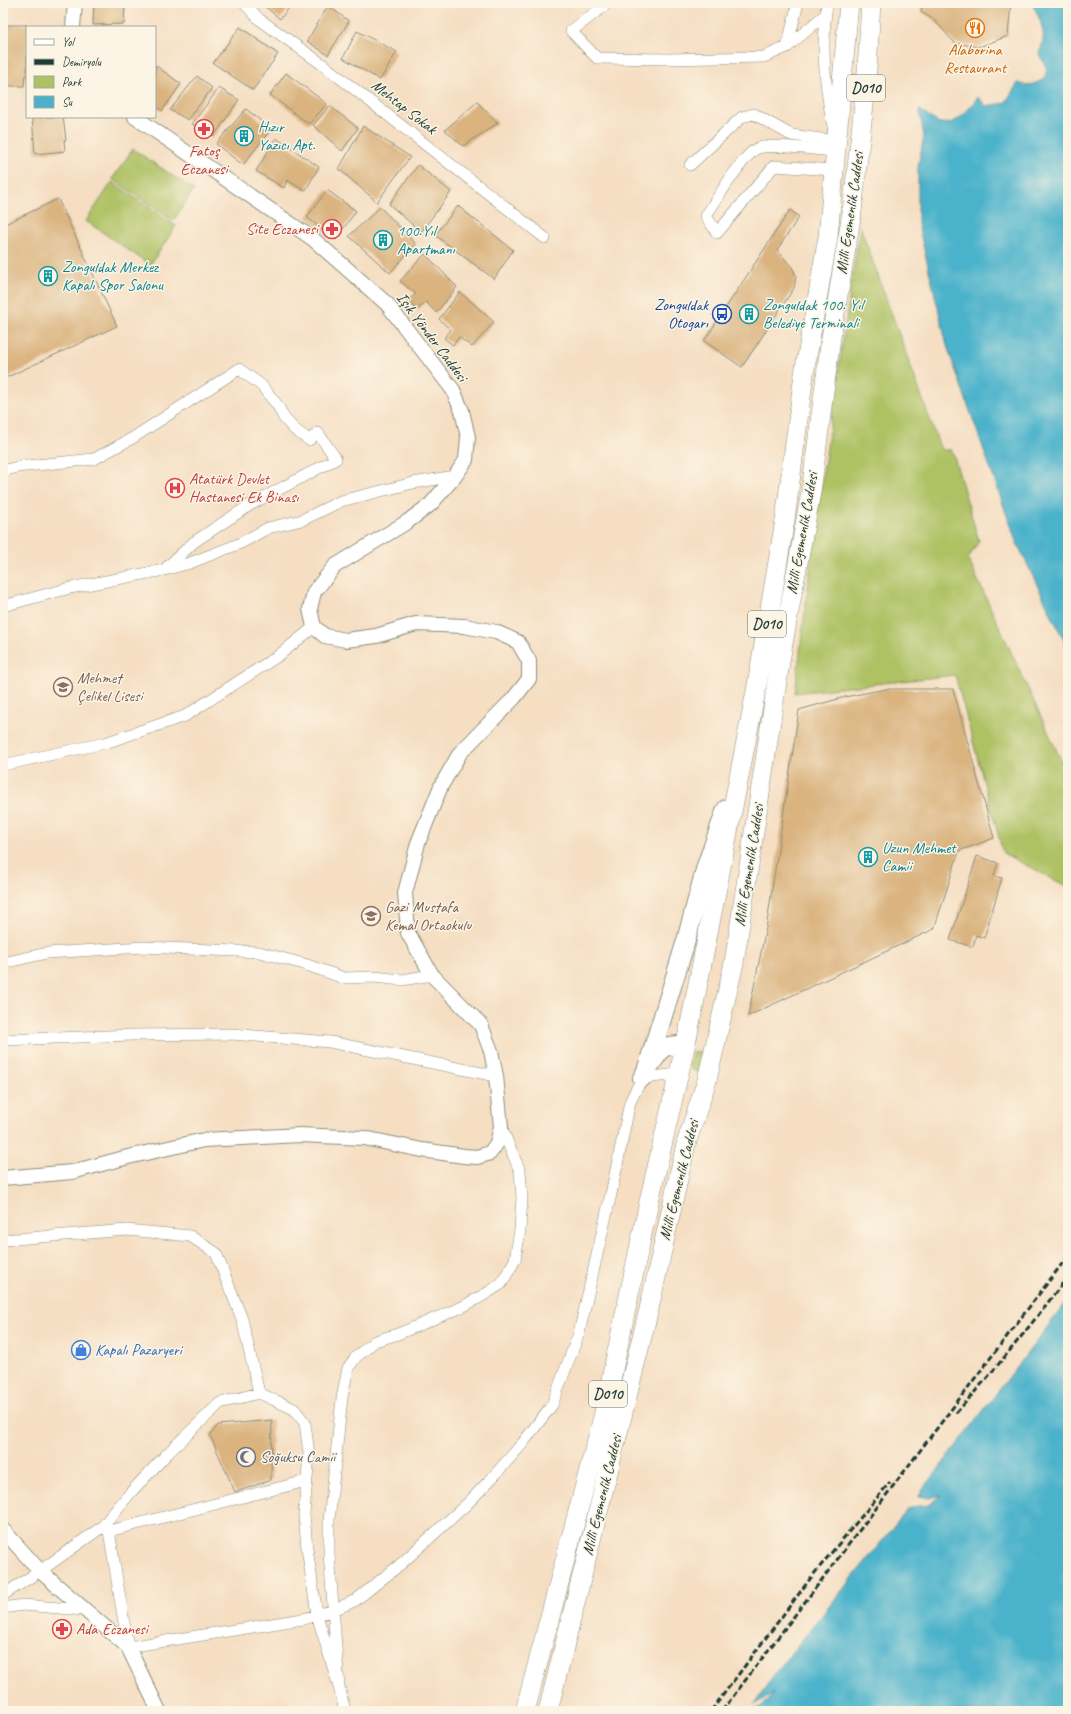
<svg xmlns="http://www.w3.org/2000/svg" width="1071" height="1714" viewBox="0 0 1071 1714" font-family="Caveat,sans-serif">
	<rect width="100%" height="100%" fill="#fcf5e5"/>
	<filter id="ink" filterUnits="userSpaceOnUse"><feTurbulence type="fractalNoise" baseFrequency=".025" numOctaves="2"/><feDisplacementMap in="SourceGraphic" scale="8" xChannelSelector="R" yChannelSelector="G"/><feConvolveMatrix kernelMatrix="1 2 1 2 8 2 1 2 1" color-interpolation-filters="sRGB"/></filter>
	<filter id="wash" filterUnits="userSpaceOnUse"><feTurbulence type="fractalNoise" baseFrequency=".012" numOctaves="4" result="noise"/><feDisplacementMap in="SourceGraphic" scale="16" xChannelSelector="R" yChannelSelector="G"/><feGaussianBlur stdDeviation="0.9" result="paint"/><feColorMatrix in="noise" values="0 0 0 0 0 0 0 0 0 0 0 0 0 0 0 0 0 1.4 0 .05"/><feComposite in="paint" operator="in"/></filter>
	<g filter="url(#wash)">
		<rect width="100%" height="100%" fill="#f5dec2"/>
		<path fill="#aec164" stroke="#667f4c" d="M 133,149 L 194,190 L 173,221 L 112,179 Z
			M 112,182 L 176,226 L 150,265 L 86,221 Z
			M 860,226 L 941,450 L 952,450 L 979,541 L 968,559 L 1068,775 L 1068,887 L 1003,853 L 955,675 L 795,693 L 815,527 Z
			M 695,1051 L 705,1053 L 701,1072 L 694,1071 L 689,1066 L 692,1053 Z"/>
		<path fill="#4cb2cb" stroke="#367880" d="M 1032,3 L 1068,3 L 1068,649 L 1016,541 L 947,346 L 918,224 L 918,167 L 924,136 L 919,109 C 925,113 934,122 941,123 C 958,126 969,108 978,97 L 986,106 L 1005,103 L 1018,83 L 1028,86 L 1044,80 L 1047,69 L 1039,54 C 1048,33 1041,22 1032,3 Z
			M 1068,1300 L 1068,1711 L 753,1711 L 762,1706 L 774,1692 L 754,1705 L 772,1677 L 908,1509 L 918,1506 L 929,1505 L 942,1495 L 929,1498 L 918,1496 Z"/>
		<g id="blocks">
			<path fill="#dab37f" d="M 94,3 L 125,3 L 124,24 L 93,25 Z
				M 261,3 L 293,3 L 280,19 Z
				M 922,3 L 1011,3 L 1008,36 L 979,47 L 955,43 L 934,20 L 921,12 Z
				M 328,6 L 349,21 L 328,55 L 307,41 Z
				M 3,25 L 27,25 L 27,75 L 25,75 L 24,86 L 3,86 Z
				M 240,27 L 278,54 L 253,90 L 213,63 Z
				M 357,31 L 397,52 L 380,80 L 343,58 Z
				M 155,65 L 181,84 L 162,111 L 155,106 Z
				M 286,73 L 327,104 L 309,124 L 270,95 Z
				M 197,76 L 212,88 L 188,120 L 170,110 Z
				M 219,88 L 239,100 L 214,136 L 192,124 Z
				M 477,102 L 498,123 L 463,146 L 445,130 Z
				M 330,106 L 358,128 L 342,151 L 313,125 Z
				M 246,109 L 271,129 L 243,165 L 216,144 Z
				M 32,117 L 63,117 L 66,140 L 64,140 L 65,151 L 35,154 Z
				M 363,126 L 410,157 L 377,202 L 339,169 Z
				M 276,138 L 319,167 L 305,191 L 287,180 L 284,188 L 256,171 Z
				M 418,165 L 451,192 L 421,232 L 389,204 Z
				M 327,190 L 356,211 L 335,240 L 307,217 Z
				M 58,199 L 117,326 L 3,379 L 3,225 Z
				M 458,206 L 513,250 L 494,279 L 435,235 Z
				M 380,207 L 416,244 L 390,273 L 349,236 Z
				M 790,210 L 799,217 L 777,250 L 792,267 L 796,276 L 794,288 L 742,367 L 704,341 Z
				M 425,254 L 457,287 L 436,313 L 426,302 L 417,310 L 408,300 L 416,294 L 400,281 Z
				M 460,292 L 494,322 L 472,347 L 459,337 L 453,345 L 444,338 L 451,330 L 439,319 Z
				M 886,689 L 953,689 L 994,838 L 959,851 L 934,929 L 748,1016 L 767,923 L 799,710 L 845,697 Z
				M 977,856 L 998,863 L 994,876 L 1002,878 L 984,938 L 976,935 L 973,947 L 950,940 Z
				M 272,1420 L 271,1480 L 235,1492 L 210,1435 L 218,1425 Z"/>
		</g>
	</g>
	<g filter="url(#ink)">
		<use href="#blocks" fill-opacity="0" stroke="#8a8e7b" stroke-width="1"/>
		<g fill="none" stroke-linecap="round" stroke-linejoin="round">
			<defs>
				<path id="minor" d="M 244,3 L 259,19 L 326,67 L 545,238
					M 608,3 L 571,31 L 597,58 L 667,59 L 764,57 L 787,47 L 825,15
					M 787,47 L 798,3
					M 690,165 L 742,117 L 754,114 L 791,135 L 836,141 C 826,95 820,51 827,3
					M 834,170 L 774,166 L 717,233 L 706,216 C 716,201 743,154 758,148 C 774,143 817,150 836,151
					M 3,471 L 17,467 L 94,459 L 131,439 L 239,369 L 261,385 L 278,406 L 284,418 L 294,429 L 309,440 L 318,433 L 336,459 L 250,505 L 194,542 L 164,570
					M 3,606 L 70,588 L 164,570 L 190,563 L 241,543 L 268,528 L 302,520 L 341,501 L 413,483 L 455,476
					M 3,765 L 105,743 L 185,716 L 278,656 L 314,627
					M 3,963 L 47,953 L 143,947 L 259,952 L 304,964 L 344,978 L 374,977 L 402,980 L 432,975
					M 3,1040 L 133,1035 L 231,1034 L 330,1042 L 496,1076
					M 3,1240 L 127,1230 L 190,1236 L 216,1253 L 242,1319 L 259,1393 L 294,1409 L 305,1423 L 309,1454 L 304,1514 L 307,1548 L 317,1615 L 339,1687
					M 102,1527 L 109,1531 L 128,1647 L 303,1619 L 334,1610 L 356,1600 L 402,1563 L 468,1503 L 493,1477 L 522,1444 L 552,1405 L 579,1333 L 611,1194 L 630,1102 L 642,1078 L 679,1074
					M 109,1531 L 306,1481
					M 3,1595 L 40,1571 L 102,1527 L 131,1492 L 167,1454 L 220,1403 L 259,1393
					M 3,1608 L 23,1605 L 83,1610
					M 345,1711 L 339,1687 L 329,1553 L 329,1521 L 342,1398 L 348,1368 L 356,1357 L 375,1341 L 398,1334 L 462,1307 L 484,1295 L 501,1284 L 515,1260 L 520,1230 L 522,1197 L 520,1171 L 501,1127"/>
				<path id="tertiary" d="M 73,27 L 75,3
					M 3,1178 L 72,1172 L 128,1157 L 204,1140 L 300,1135 L 364,1138 L 422,1150 L 464,1156 L 477,1157 L 490,1153 L 497,1143 L 501,1127 L 496,1076 L 491,1051 L 481,1025 L 432,975 L 408,933 L 405,893 L 418,843 L 441,786 L 460,753 L 514,698 L 529,679 L 529,661 L 518,642 L 496,632 L 464,626 L 416,624 L 376,636 L 346,640 L 325,636 L 314,627 L 310,609 L 314,592 L 335,566 L 407,522 L 431,504 L 455,476 L 466,460 L 468,437 L 462,411 L 453,390 L 387,304 L 313,239 L 135,117
					M 3,1530 L 40,1571 L 128,1647 L 159,1711"/>
				<path id="primary" d="M 651,1064 L 663,1047 L 686,1044
					M 642,1078 L 646,1071 L 685,944 L 706,866 L 726,809"/>
				<path id="trunk" d="M 525,1711 L 603,1417 L 650,1197 L 688,1034 L 756,691 L 785,520 L 804,374 L 828,237 L 849,3
					M 548,1711 L 649,1309 L 686,1144 L 707,1080 L 734,963 L 782,649 L 811,492 L 831,337 L 852,212 L 866,86 L 871,3"/>
			</defs>
			<use href="#minor" stroke="#8a8e7b" stroke-width="12"/>
			<use href="#tertiary" stroke="#8a8e7b" stroke-width="16"/>
			<use href="#primary" stroke="#8a8e7b" stroke-width="20"/>
			<use href="#trunk" stroke="#8a8e7b" stroke-width="20"/>
			<use href="#minor" stroke="#fff" stroke-width="11"/>
			<use href="#tertiary" stroke="#fff" stroke-width="14"/>
			<use href="#primary" stroke="#fff" stroke-width="18"/>
			<use href="#trunk" stroke="#fff" stroke-width="19"/>
			<path stroke="#1f3d34" stroke-width="3" stroke-dasharray="6 3" stroke-linecap="butt" d="M 956,1413 C 996,1369 1032,1324 1068,1276
				M 711,1711 L 813,1575 L 890,1482
				M 722,1711 L 1068,1256"/>
		</g>
	</g>
	<defs>
		<symbol id="restaurant-ring" viewBox="-11 -11 22 22"><circle r="9.5" fill="#fcf5e5" stroke="#e8710a" stroke-width="1.5"/><path d="M-5-6h1v4h1v-4h1v4h1v-4h1v5L-1.5 .5V6h-2V.5L-5-1ZM5-6V6H3V1.5H1.5Q1.5-4 5-6Z" fill="#e8710a"/></symbol>
		<symbol id="pharmacy-ring" viewBox="-11 -11 22 22"><circle r="9.5" fill="#fcf5e5" stroke="#e0444e" stroke-width="1.5"/><path d="M-2-6h4v4h4v4h-4v4h-4v-4h-4v-4h4Z" fill="#e0444e"/></symbol>
		<symbol id="building-ring" viewBox="-11 -11 22 22"><circle r="9.5" fill="#fcf5e5" stroke="#0f9aa8" stroke-width="1.5"/><path d="M-4-6H4V6H1V3H-1V6H-4ZM-2.5-4.3h1.7v1.8h-1.7ZM.8-4.3h1.7v1.8H.8ZM-2.5-1h1.7V.8h-1.7ZM.8-1h1.7V.8H.8Z" fill="#0f9aa8"/></symbol>
		<symbol id="bus-ring" viewBox="-11 -11 22 22"><circle r="9.5" fill="#fcf5e5" stroke="#1a4fb4" stroke-width="1.5"/><path d="M-5-6H5V4H4V6H2V4H-2V6H-4V4H-5ZM-3.5-4V0h7V-4ZM-3.5 1.2v1.5H-2V1.2ZM2 1.2v1.5H3.5V1.2Z" fill="#1a4fb4"/></symbol>
		<symbol id="hospital-ring" viewBox="-11 -11 22 22"><circle r="9.5" fill="#fcf5e5" stroke="#e0444e" stroke-width="1.5"/><path d="M-5-5h3v3.5h4V-5h3V5h-3V1.5h-4V5h-3Z" fill="#e0444e"/></symbol>
		<symbol id="school-ring" viewBox="-11 -11 22 22"><circle r="9.5" fill="#fcf5e5" stroke="#8d6e63" stroke-width="1.5"/><path d="M0-5L7-2L0 1L-7-2ZM-4 1L0 2.5L4 1V4Q0 6-4 4Z" fill="#8d6e63"/></symbol>
		<symbol id="shop-ring" viewBox="-11 -11 22 22"><circle r="9.5" fill="#fcf5e5" stroke="#3f7fe0" stroke-width="1.5"/><path d="M-5-2.5h2.3a2.7 3.5 0 0 1 5.4 0H5L5.5 6h-11ZM-1.5-2.5h3a1.5 2.3 0 0 0-3 0Z" fill="#3f7fe0"/></symbol>
		<symbol id="mosque-ring" viewBox="-11 -11 22 22"><circle r="9.5" fill="#fcf5e5" stroke="#6b7280" stroke-width="1.5"/><path d="M3.5-4.9A6 6 0 1 0 3.5 4.9A5 5 0 1 1 3.5-4.9Z" fill="#6b7280"/></symbol>
	</defs>
	<g fill-rule="evenodd">
		<use href="#restaurant-ring" x="964" y="17" width="22" height="22"/>
		<use href="#pharmacy-ring" x="193" y="118" width="22" height="22"/>
		<use href="#building-ring" x="233" y="125" width="22" height="22"/>
		<use href="#pharmacy-ring" x="321" y="218" width="22" height="22"/>
		<use href="#building-ring" x="372" y="229" width="22" height="22"/>
		<use href="#building-ring" x="37" y="265" width="22" height="22"/>
		<use href="#bus-ring" x="711" y="303" width="22" height="22"/>
		<use href="#building-ring" x="738" y="303" width="22" height="22"/>
		<use href="#hospital-ring" x="164" y="477" width="22" height="22"/>
		<use href="#school-ring" x="52" y="676" width="22" height="22"/>
		<use href="#building-ring" x="857" y="846" width="22" height="22"/>
		<use href="#school-ring" x="360" y="905" width="22" height="22"/>
		<use href="#shop-ring" x="70" y="1339" width="22" height="22"/>
		<use href="#mosque-ring" x="235" y="1446" width="22" height="22"/>
		<use href="#pharmacy-ring" x="51" y="1618" width="22" height="22"/>
	</g>
	<g text-anchor="middle" dominant-baseline="central" stroke-width="3" stroke-linejoin="round" paint-order="stroke">
		<g fill="#fcf5e5" stroke="#617469" stroke-width="1">
			<rect x="847" y="75" width="38" height="26" rx="3"/>
			<rect x="748" y="611" width="38" height="26" rx="3"/>
			<rect x="589" y="1381" width="38" height="26" rx="3"/>
		</g>
		<g font-size="15" font-weight="bold" fill="#1f3d34">
			<text x="866" y="88">D010</text>
			<text x="767" y="624">D010</text>
			<text x="608" y="1394">D010</text>
		</g>
		<g font-size="16" fill="#c56008" stroke="#fcf5e5">
			<text x="975" y="50">Alaborina<tspan x="975" dy="18">Restaurant</tspan></text>
		</g>
		<g font-size="16" fill="#1f3d34" stroke="#fcf5e5">
			<text transform="translate(404 107) rotate(38)">Mehtap Sokak</text>
			<text transform="translate(850 213) rotate(-82)">Milli Egemenlik Caddesi</text>
			<text transform="translate(432 337) rotate(53)">Işık Yönder Caddesi</text>
			<text transform="translate(802 533) rotate(-80)">Milli Egemenlik Caddesi</text>
			<text transform="translate(749 865) rotate(-81)">Milli Egemenlik Caddesi</text>
			<text transform="translate(679 1180) rotate(-76)">Milli Egemenlik Caddesi</text>
			<text transform="translate(602 1495) rotate(-76)">Milli Egemenlik Caddesi</text>
		</g>
		<g font-size="16" fill="#0d838f" stroke="#fcf5e5" text-anchor="start">
			<text x="258" y="127">Hızır<tspan x="258" dy="18">Yazıcı Apt.</tspan></text>
			<text x="397" y="231">100.Yıl<tspan x="397" dy="18">Apartmanı</tspan></text>
			<text x="62" y="267">Zonguldak Merkez<tspan x="62" dy="18">Kapalı Spor Salonu</tspan></text>
			<text x="763" y="305">Zonguldak 100. Yıl<tspan x="763" dy="18">Belediye Terminali</tspan></text>
			<text x="882" y="848">Uzun Mehmet<tspan x="882" dy="18">Camii</tspan></text>
		</g>
		<g font-size="16" fill="#be3a42" stroke="#fcf5e5" text-anchor="start">
			<text x="204" y="151" text-anchor="middle">Fatoş<tspan x="204" dy="18">Eczanesi</tspan></text>
			<text x="318" y="229" text-anchor="end">Site Eczanesi</text>
			<text x="189" y="479">Atatürk Devlet<tspan x="189" dy="18">Hastanesi Ek Binası</tspan></text>
			<text x="76" y="1629">Ada Eczanesi</text>
		</g>
		<g font-size="16" fill="#164399" stroke="#fcf5e5" text-anchor="end">
			<text x="708" y="305">Zonguldak<tspan x="708" dy="18">Otogarı</tspan></text>
		</g>
		<g font-size="16" fill="#785e54" stroke="#fcf5e5" text-anchor="start">
			<text x="77" y="678">Mehmet<tspan x="77" dy="18">Çelikel Lisesi</tspan></text>
			<text x="385" y="907">Gazi Mustafa<tspan x="385" dy="18">Kemal Ortaokulu</tspan></text>
		</g>
		<g font-size="16" fill="#366cbe" stroke="#fcf5e5" text-anchor="start">
			<text x="95" y="1350">Kapalı Pazaryeri</text>
		</g>
		<g font-size="16" fill="#5b616d" stroke="#fcf5e5" text-anchor="start">
			<text x="260" y="1457">Soğuksu Camii</text>
		</g>
	</g>
	<rect width="1071" height="1714" fill="none" stroke="#fcf5e5" stroke-width="16"/>
	<rect x="26" y="26" width="130" height="92" fill="#fcf5e5" stroke="#a4ab9e"/>
	<rect x="34" y="39" width="20" height="6" fill="#ffffff" stroke="#a4ab9e"/>
	<text x="62" y="46" font-size="12" fill="#1f3d34">Yol</text>
	<rect x="34" y="59" width="20" height="6" fill="#1f3d34" stroke="#a4ab9e"/>
	<text x="62" y="66" font-size="12" fill="#1f3d34">Demiryolu</text>
	<rect x="34" y="76" width="20" height="12" fill="#aec164" stroke="#a4ab9e"/>
	<text x="62" y="86" font-size="12" fill="#1f3d34">Park</text>
	<rect x="34" y="96" width="20" height="12" fill="#4cb2cb" stroke="#a4ab9e"/>
	<text x="62" y="106" font-size="12" fill="#1f3d34">Su</text>
</svg>
